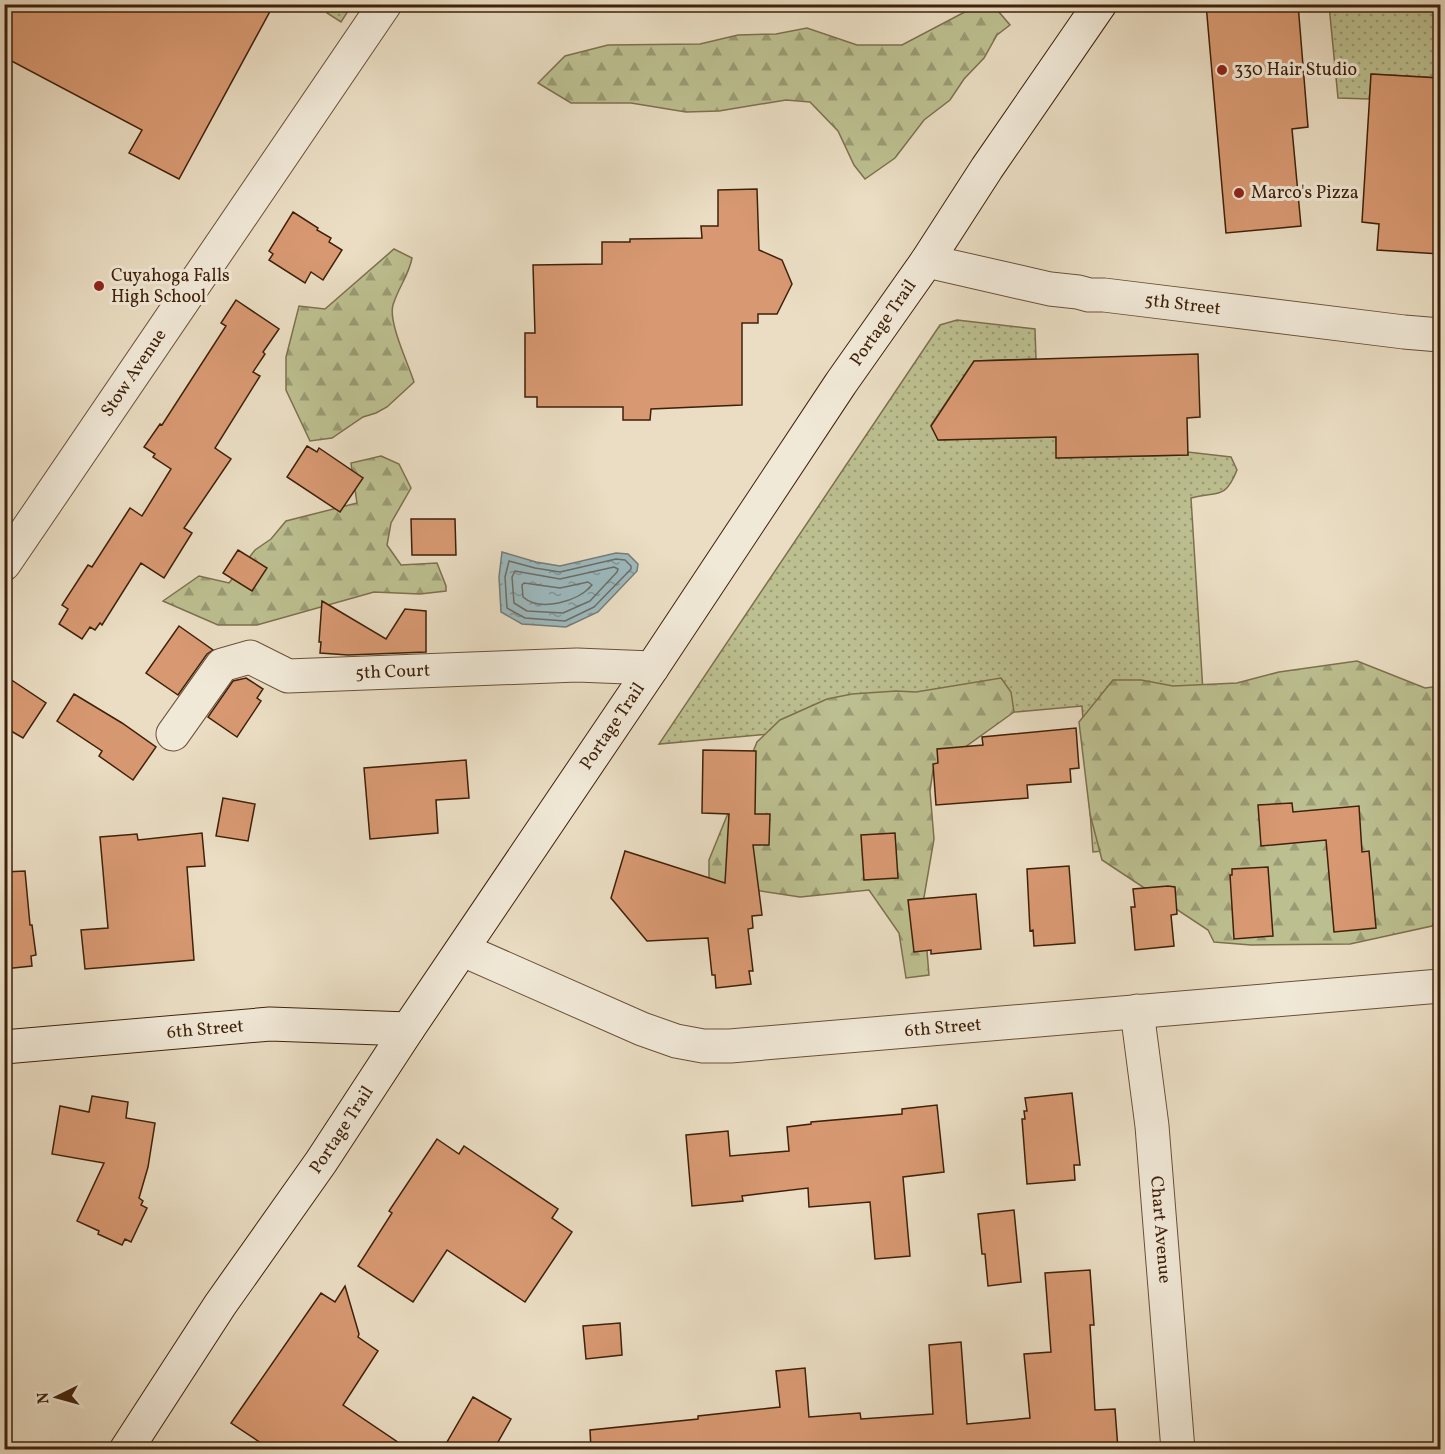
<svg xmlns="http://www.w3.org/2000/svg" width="1445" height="1454" viewBox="0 0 1445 1454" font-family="Vollkorn,serif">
	<defs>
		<pattern id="grass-dots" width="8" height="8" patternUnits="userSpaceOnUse" patternTransform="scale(1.5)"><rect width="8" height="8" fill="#bcbf90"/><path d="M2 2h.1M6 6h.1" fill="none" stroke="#9a9b74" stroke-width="1.8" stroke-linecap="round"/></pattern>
		<pattern id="forest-firs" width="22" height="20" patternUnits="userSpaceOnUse" patternTransform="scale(1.5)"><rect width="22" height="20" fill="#bcbf90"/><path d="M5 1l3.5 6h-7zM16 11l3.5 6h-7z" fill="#9a9b74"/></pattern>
		<pattern id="water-ripples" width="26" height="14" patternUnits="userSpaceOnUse" patternTransform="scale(1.5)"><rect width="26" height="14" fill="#9cb9be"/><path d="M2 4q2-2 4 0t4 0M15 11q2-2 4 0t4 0" fill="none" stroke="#819699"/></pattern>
	</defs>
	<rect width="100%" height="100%" fill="#eaddc3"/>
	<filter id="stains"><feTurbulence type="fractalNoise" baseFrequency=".00333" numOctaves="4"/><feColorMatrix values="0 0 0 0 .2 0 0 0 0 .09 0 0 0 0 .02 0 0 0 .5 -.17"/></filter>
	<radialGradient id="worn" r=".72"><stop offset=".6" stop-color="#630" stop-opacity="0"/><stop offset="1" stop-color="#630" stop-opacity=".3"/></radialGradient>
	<path fill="url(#grass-dots)" stroke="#7e704d" stroke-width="1.5" d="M 331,5 L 331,4 L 352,5 L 341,22 L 327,13 Z
		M 1329,5 L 1440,5 L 1440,78 L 1372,74 L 1369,99 L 1338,98 Z
		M 957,320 L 1035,329 L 1036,359 L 974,361 L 931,425 L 939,440 L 1056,437 L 1057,458 L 1188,455 L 1188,452 L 1231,457 L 1237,470 C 1225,500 1218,491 1191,498 L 1203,692 L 1197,842 L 1093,852 L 1082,706 L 659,744 L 940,325 Z"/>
	<path fill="url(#forest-firs)" stroke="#7e704d" stroke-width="1.5" d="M 978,5 L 993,5 L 1010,25 L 997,35 L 984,58 L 964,79 L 950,100 L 924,120 L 895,158 L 865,179 L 854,165 L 838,131 L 810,102 L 786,100 L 719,111 L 686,112 L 631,103 L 571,103 L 538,83 L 565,56 L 608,45 L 700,44 L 738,35 L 776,34 L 807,28 L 857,45 L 902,45 Z
		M 394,249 L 412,258 C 409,275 398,288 393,305 C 388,322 408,363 414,382 L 387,407 L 376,413 L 363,417 L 332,438 L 310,441 L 286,390 L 286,357 L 299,306 L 325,309 Z
		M 381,456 L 399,464 L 411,488 L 391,523 L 387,545 L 401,565 L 437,563 L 446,586 L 446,591 L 420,594 L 374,592 L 257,625 L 218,625 L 163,601 L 199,576 L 229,583 L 255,550 L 271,539 L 286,521 L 357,503 L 351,463 Z
		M 1357,661 L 1425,688 L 1440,686 L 1440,913 L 1432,926 L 1350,944 L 1251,945 L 1214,942 L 1208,930 L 1102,860 L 1090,814 L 1079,722 L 1113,680 L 1141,680 L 1173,686 L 1237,683 L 1279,672 Z
		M 1001,678 L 1011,692 L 1014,712 L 933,770 L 930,791 L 934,839 L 923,903 L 929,975 L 906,978 L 899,933 L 869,890 L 800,897 L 728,886 L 709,887 L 709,860 L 757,742 L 780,720 L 827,699 L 852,694 L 896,691 L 916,692 Z"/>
	<path fill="url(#water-ripples)" stroke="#777c76" stroke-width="1.5" d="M 502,552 L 536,562 L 560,566 L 616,553 L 628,554 L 638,564 L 637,571 L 598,612 L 566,627 L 522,624 L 501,612 L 499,577 Z"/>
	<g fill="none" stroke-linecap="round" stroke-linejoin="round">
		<path stroke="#6e6d64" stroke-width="1.5" d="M 616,559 L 625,560 L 631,566 L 631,569 L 594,607 L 565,621 L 525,618 L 507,608 L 505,577 L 509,561 L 535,568 L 560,572 Z
			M 614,567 L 618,569 L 617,572 L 590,601 L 563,613 L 527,611 L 514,603 L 512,577 L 515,571 L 560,579 Z
			M 588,582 L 592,585 C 578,602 540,612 523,597 L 522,585 L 524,583 L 560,588 Z"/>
	</g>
	<path fill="#d89972" stroke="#3f210a" stroke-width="1.5" d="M 4,4 L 274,4 L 179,179 L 129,153 L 142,130 L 4,57 Z
		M 1206,4 L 1298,4 L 1308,127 L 1292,129 L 1301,226 L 1226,233 Z
		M 1371,74 L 1440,78 L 1440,254 L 1377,250 L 1379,224 L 1362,222 Z
		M 757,189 L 759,250 L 782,260 L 792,284 L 777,314 L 758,314 L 758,323 L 742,323 L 742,405 L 651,409 L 650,420 L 623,420 L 623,407 L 537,407 L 537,397 L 525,397 L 525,333 L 535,333 L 533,265 L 602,264 L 602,242 L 630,242 L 630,239 L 702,238 L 701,226 L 718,226 L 718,190 Z
		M 293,212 L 318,228 L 317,230 L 331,238 L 329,242 L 342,250 L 323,280 L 311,272 L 305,283 L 269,260 L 273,254 L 269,251 Z
		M 236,300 L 279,329 L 263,352 L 265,354 L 253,372 L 260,376 L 215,448 L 231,459 L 184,528 L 192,533 L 164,578 L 141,563 L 102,625 L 100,623 L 95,630 L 90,627 L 82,639 L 59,624 L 68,609 L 62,605 L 88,565 L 92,567 L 130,508 L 142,516 L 171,469 L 153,457 L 155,454 L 144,447 L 160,424 L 162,425 L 226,326 L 221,323 Z
		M 1198,354 L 1200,417 L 1187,418 L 1188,455 L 1056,458 L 1056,437 L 938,440 L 931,426 L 974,361 Z
		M 307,446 L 317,452 L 319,448 L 363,478 L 340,512 L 287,477 Z
		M 411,519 L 455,519 L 456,555 L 412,555 Z
		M 238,550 L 267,568 L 252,591 L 223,573 Z
		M 322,601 L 386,639 L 405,609 L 426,611 L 426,652 L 348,655 L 320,653 L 321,642 L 319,642 Z
		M 179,626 L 213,650 L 207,654 L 178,695 L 146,673 Z
		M 4,675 L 46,703 L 23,738 L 4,727 Z
		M 246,678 L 263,689 L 257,698 L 261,701 L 237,737 L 208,717 L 233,681 Z
		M 74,694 L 122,723 L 156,747 L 133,780 L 99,756 L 102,751 L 57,721 Z
		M 1076,728 L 1079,768 L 1070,769 L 1071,782 L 1027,785 L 1028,798 L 936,805 L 933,764 L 938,763 L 937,749 L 983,745 L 982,737 Z
		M 703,750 L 756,751 L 755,814 L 770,814 L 769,845 L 753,845 L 762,915 L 752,916 L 753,928 L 748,929 L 753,971 L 749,971 L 751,984 L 716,988 L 715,975 L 712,975 L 708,938 L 647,941 L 611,898 L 625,851 L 725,883 L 729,814 L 702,813 Z
		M 466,760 L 469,798 L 436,800 L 438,833 L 370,839 L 364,768 Z
		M 223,798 L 255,804 L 248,841 L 216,836 Z
		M 1292,803 L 1293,812 L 1359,806 L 1362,852 L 1369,851 L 1376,928 L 1334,932 L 1326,840 L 1261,846 L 1258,805 Z
		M 202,833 L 205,866 L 187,867 L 194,960 L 85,969 L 81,930 L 108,928 L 100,837 L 137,834 L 138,840 Z
		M 895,833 L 898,878 L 864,880 L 861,835 Z
		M 1069,866 L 1075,943 L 1034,946 L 1033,930 L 1030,931 L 1027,869 Z
		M 1268,867 L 1273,936 L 1234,939 L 1230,875 L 1232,875 L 1232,869 Z
		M 25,871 L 30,925 L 32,925 L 36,955 L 31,956 L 32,966 L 4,969 L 4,872 Z
		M 1168,886 L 1175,887 L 1177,914 L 1171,915 L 1174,946 L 1135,950 L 1131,907 L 1135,907 L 1133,889 Z
		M 976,894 L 981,949 L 931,954 L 931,950 L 914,952 L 908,900 Z
		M 1072,1093 L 1080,1165 L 1074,1165 L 1075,1180 L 1027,1184 L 1022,1119 L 1025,1119 L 1024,1111 L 1027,1111 L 1025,1098 Z
		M 92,1096 L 128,1102 L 126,1118 L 155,1123 L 148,1167 L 139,1198 L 143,1201 L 141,1205 L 147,1208 L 131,1242 L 125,1239 L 122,1245 L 98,1234 L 99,1231 L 77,1221 L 104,1163 L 52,1154 L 60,1106 L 89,1112 Z
		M 937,1105 L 944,1172 L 903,1177 L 910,1256 L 875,1259 L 870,1202 L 809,1207 L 808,1188 L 742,1196 L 743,1201 L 692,1206 L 686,1135 L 728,1131 L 730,1156 L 789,1151 L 787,1127 L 811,1124 L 811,1122 L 902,1114 L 902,1109 Z
		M 437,1139 L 459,1154 L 464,1146 L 558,1209 L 552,1218 L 572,1232 L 525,1302 L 447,1250 L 413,1302 L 358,1266 L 392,1213 L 389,1211 Z
		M 1014,1210 L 1021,1282 L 988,1286 L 985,1254 L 982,1254 L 978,1214 Z
		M 1090,1270 L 1094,1325 L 1090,1325 L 1095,1410 L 1115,1409 L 1118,1449 L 591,1449 L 590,1430 L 698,1419 L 698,1416 L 780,1407 L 776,1371 L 805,1368 L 809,1417 L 860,1413 L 861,1419 L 933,1414 L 929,1345 L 961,1342 L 967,1424 L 1030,1418 L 1024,1354 L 1051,1352 L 1045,1273 Z
		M 345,1286 L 359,1334 L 358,1337 L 378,1351 L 343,1405 L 408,1449 L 270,1449 L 231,1423 L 321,1293 L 335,1302 Z
		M 620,1323 L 622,1355 L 586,1359 L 583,1326 Z
		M 473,1397 L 511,1419 L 494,1449 L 443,1449 Z"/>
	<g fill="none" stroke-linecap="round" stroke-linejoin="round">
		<defs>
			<g id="street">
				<path id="s1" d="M 927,261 L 1050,289 L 1078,292 L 1089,295 L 1104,295 L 1404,332 L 1440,335"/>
				<path id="s2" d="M 4,564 L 385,4"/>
				<path id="s3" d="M 173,734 L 222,665 L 250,657 L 288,676 L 577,665 L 652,668"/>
				<path id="s4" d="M 463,950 L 642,1029 L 676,1041 L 703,1046 L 730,1046 L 1440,986"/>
				<path id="s5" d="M 1137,1011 L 1152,1126 L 1178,1450"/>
			</g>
			<g id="secondary">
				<path id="s6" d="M 4,1047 L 270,1024 L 408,1029"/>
				<path id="s7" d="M 126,1450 L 220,1305 L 321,1162 L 408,1029 L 652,668 L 841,383 L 927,261 L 987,168 L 1100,4"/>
			</g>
		</defs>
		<use href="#street" stroke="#6a5038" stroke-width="35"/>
		<use href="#secondary" stroke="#3f210a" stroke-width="35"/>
		<use href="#street" stroke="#f1e9d8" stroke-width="33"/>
		<use href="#secondary" stroke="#f1e9d8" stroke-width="33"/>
	</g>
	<g fill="#8f2418" stroke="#f1e9d8" stroke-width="2">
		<circle cx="1222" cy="70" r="6"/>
		<circle cx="1239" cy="193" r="6"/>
		<circle cx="99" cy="286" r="6"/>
	</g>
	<g text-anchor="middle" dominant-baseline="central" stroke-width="6" stroke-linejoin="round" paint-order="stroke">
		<g font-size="18" fill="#3f210a" stroke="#f1e9d8" text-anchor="start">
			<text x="1234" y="70">330 Hair Studio</text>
			<text x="1251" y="193">Marco's Pizza</text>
			<text x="111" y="276">Cuyahoga Falls<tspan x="111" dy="21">High School</tspan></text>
		</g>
		<g font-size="18" fill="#3f210a" stroke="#f1e9d8">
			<text stroke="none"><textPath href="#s1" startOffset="260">5th Street</textPath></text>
			<text stroke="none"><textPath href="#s7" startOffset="1358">Portage Trail</textPath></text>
			<text stroke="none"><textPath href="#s2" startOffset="231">Stow Avenue</textPath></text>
			<text stroke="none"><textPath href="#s3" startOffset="261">5th Court</textPath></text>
			<text stroke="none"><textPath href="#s7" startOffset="872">Portage Trail</textPath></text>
			<text stroke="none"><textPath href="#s4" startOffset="500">6th Street</textPath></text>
			<text stroke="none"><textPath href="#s6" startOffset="202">6th Street</textPath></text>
			<text stroke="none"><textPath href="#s7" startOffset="386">Portage Trail</textPath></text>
			<text stroke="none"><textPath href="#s5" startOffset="220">Chart Avenue</textPath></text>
		</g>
	</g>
	<rect width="1445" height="1454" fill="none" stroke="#eaddc3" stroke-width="24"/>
	<rect x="6" y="6" width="1433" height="1442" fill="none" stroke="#3f210a" stroke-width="3"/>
	<rect x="12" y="12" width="1421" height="1430" fill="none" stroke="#3f210a" stroke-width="1.5"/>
	<g transform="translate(57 1397) rotate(265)" stroke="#f1e9d8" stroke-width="4.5" paint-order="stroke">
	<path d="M0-4.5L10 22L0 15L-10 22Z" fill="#3f210a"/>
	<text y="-9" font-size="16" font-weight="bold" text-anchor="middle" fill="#3f210a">N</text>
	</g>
	<rect width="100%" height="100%" filter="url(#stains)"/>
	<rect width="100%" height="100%" fill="url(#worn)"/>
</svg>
